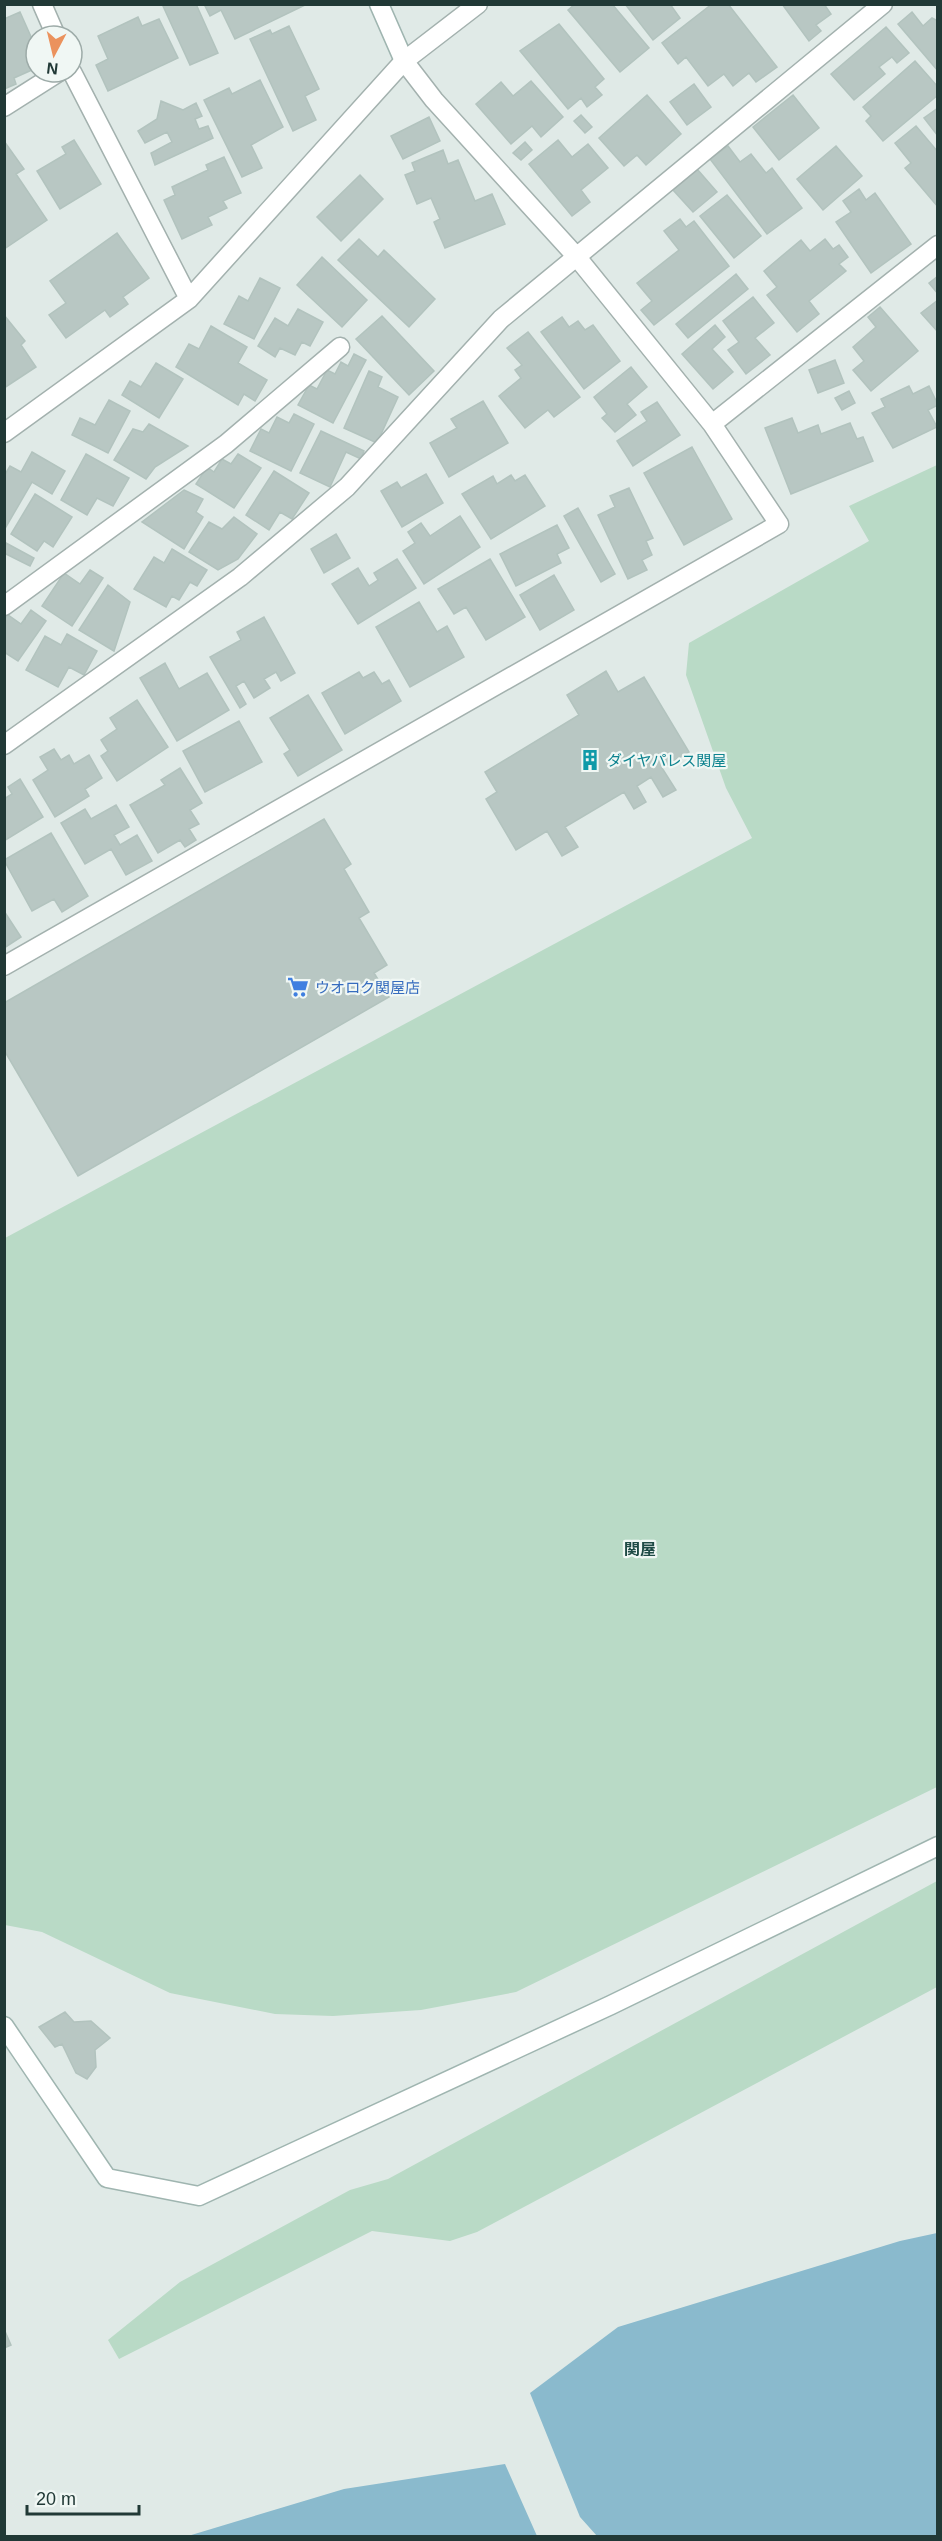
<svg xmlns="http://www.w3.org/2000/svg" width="942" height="2541" viewBox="0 0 942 2541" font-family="Helvetica,'Noto Sans JP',sans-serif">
	<rect width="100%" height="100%" fill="#e0eae7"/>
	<path fill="#b9dac6" d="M 937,465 L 937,1787 L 516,1992 L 421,2010 L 333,2016 L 275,2014 L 170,1993 L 42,1932 L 5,1925 L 5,1238 L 752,838 L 726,788 L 686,675 L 689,643 L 869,541 L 849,506 Z
		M 937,1881 L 937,1987 L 477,2232 L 450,2241 L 372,2231 L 119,2359 L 108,2340 L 180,2282 L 350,2190 L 388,2179 Z"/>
	<path fill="#8abacd" d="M 937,2233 L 937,2536 L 597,2536 L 580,2517 L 530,2393 L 618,2327 L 900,2241 Z
		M 505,2464 L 537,2536 L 188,2536 L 344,2489 Z"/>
	<path fill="#b8c7c3" stroke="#b2c3be" stroke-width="1.5" d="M 166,4 L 196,4 L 218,53 L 190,65 L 163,6 Z
		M 204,4 L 307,4 L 235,39 L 221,10 L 210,16 Z
		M 575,4 L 612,4 L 649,48 L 620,72 L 568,10 Z
		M 625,4 L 670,4 L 680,18 L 653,40 Z
		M 712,4 L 728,4 L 777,67 L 756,82 L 749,73 L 733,86 L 724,74 L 708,86 L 686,57 L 678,64 L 662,43 Z
		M 782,4 L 824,4 L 831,14 L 816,25 L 821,31 L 809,41 Z
		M 20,12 L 36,48 L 36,60 L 31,62 L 34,69 L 14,78 L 16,84 L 4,89 L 4,19 Z
		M 912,12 L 923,26 L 932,18 L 938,21 L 938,71 L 898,24 Z
		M 138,17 L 142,26 L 159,19 L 178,58 L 108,91 L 96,65 L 108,59 L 98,36 Z
		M 559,24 L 604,79 L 595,87 L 602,95 L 587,107 L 581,98 L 568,109 L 520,51 Z
		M 289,26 L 319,89 L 305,96 L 316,120 L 293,131 L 250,39 L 270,30 L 272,34 Z
		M 886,27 L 909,53 L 897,63 L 892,57 L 879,67 L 885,74 L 854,100 L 831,74 Z
		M 915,61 L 938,87 L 938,95 L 883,141 L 866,121 L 871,116 L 863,107 Z
		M 260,80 L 283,127 L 251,145 L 262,168 L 242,177 L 204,100 L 229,88 L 232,94 Z
		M 531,81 L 563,117 L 541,137 L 532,126 L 511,144 L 476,104 L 501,82 L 513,96 Z
		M 694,84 L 711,107 L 687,125 L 670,102 Z
		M 647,95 L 681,134 L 646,165 L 637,155 L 624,166 L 599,138 Z
		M 793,95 L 819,128 L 779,160 L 753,127 Z
		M 161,101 L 183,110 L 196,103 L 202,116 L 195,119 L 199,129 L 208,126 L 213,138 L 155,165 L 151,153 L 172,142 L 167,132 L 145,143 L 138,131 L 157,119 Z
		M 938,108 L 938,136 L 924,118 Z
		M 581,115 L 592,127 L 585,133 L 574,121 Z
		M 429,117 L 440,141 L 403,159 L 391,136 Z
		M 916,126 L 938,152 L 938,207 L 905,168 L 911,163 L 895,143 Z
		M 74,140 L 101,184 L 60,209 L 37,171 L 66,154 L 62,147 Z
		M 558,140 L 572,157 L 588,144 L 608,168 L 581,190 L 590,202 L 572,216 L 529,164 Z
		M 4,141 L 24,169 L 16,174 L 47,220 L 4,249 Z
		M 525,142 L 532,150 L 521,160 L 513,153 Z
		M 728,146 L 740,162 L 751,154 L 766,173 L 772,168 L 802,208 L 767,234 L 710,159 Z
		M 836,146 L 862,176 L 823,210 L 797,179 Z
		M 443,150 L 448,164 L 458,160 L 475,201 L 492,194 L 505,224 L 445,248 L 434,222 L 440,219 L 431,198 L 417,204 L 405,175 L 415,171 L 412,163 Z
		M 224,157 L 241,193 L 223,201 L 227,208 L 208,217 L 212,225 L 182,239 L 164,200 L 175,195 L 172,187 L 208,170 L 206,165 Z
		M 697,169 L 717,192 L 693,212 L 673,190 Z
		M 360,175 L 383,199 L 341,241 L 317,217 Z
		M 859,189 L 866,200 L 875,193 L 911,244 L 871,273 L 836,222 L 851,212 L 843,201 Z
		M 727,195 L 761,236 L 734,258 L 700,216 Z
		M 680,219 L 686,227 L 694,221 L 729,266 L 654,325 L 641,310 L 652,301 L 637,283 L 679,250 L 664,231 Z
		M 117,233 L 149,278 L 123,297 L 128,304 L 110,317 L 105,310 L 66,338 L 49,315 L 66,303 L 50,281 Z
		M 359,239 L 378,257 L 384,250 L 435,299 L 409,327 L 338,260 Z
		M 825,239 L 833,249 L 839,245 L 848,257 L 839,264 L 846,271 L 809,301 L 819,314 L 797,332 L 767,295 L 777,287 L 764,271 L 801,240 L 810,251 Z
		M 322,257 L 367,300 L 342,327 L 297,285 Z
		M 736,274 L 748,289 L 688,338 L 676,324 Z
		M 938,276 L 938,294 L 929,283 Z
		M 260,278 L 280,288 L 254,339 L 224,324 L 239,296 L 248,301 Z
		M 753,297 L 774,323 L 755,338 L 770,355 L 746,374 L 728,350 L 739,342 L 723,321 Z
		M 938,300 L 938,332 L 921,313 Z
		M 880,307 L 918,351 L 871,391 L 853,370 L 864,361 L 853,347 L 876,327 L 868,317 Z
		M 298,309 L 323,322 L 310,346 L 302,342 L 295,355 L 280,348 L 275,357 L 258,346 L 275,318 L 288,326 Z
		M 4,315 L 25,341 L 21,345 L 36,367 L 4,388 Z
		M 382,316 L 434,371 L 409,395 L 356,339 Z
		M 562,317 L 569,327 L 578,321 L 585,330 L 593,325 L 620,361 L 584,389 L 541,332 Z
		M 715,325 L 725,337 L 712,349 L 733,372 L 713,389 L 682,354 Z
		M 211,326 L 247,347 L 238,363 L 267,380 L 255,401 L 244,394 L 238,405 L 176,367 L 189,344 L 199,349 Z
		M 528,332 L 580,397 L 554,417 L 548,410 L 525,428 L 499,396 L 521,378 L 515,370 L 522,365 L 507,348 Z
		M 354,354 L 366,360 L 333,423 L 298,405 L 309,385 L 317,389 L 327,370 L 335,374 L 341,362 L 348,366 Z
		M 835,360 L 844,383 L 818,393 L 809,370 Z
		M 156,363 L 183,379 L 159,418 L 122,395 L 130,381 L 141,387 Z
		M 631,367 L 647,387 L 627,404 L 636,415 L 615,432 L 602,418 L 607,414 L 594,397 Z
		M 369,371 L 382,377 L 378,387 L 398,397 L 377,443 L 344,428 Z
		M 909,386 L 913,394 L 929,386 L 938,405 L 928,410 L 937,427 L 893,448 L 872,413 L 885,407 L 881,399 Z
		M 849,391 L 855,403 L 842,410 L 835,398 Z
		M 109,400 L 130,411 L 108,453 L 72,435 L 80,418 L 95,425 Z
		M 483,401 L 508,443 L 449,477 L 430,443 L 457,428 L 451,419 Z
		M 657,402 L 680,435 L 633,466 L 617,441 L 647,421 L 641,412 Z
		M 294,414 L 314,424 L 291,471 L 250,451 L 261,429 L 269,433 L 277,417 L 289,423 Z
		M 792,418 L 798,433 L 818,425 L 821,434 L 850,423 L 857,439 L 863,437 L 873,461 L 791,494 L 765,428 Z
		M 149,424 L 188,446 L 155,467 L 146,479 L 114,460 L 133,429 L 143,432 Z
		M 321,431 L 364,451 L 361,459 L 346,452 L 330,487 L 300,473 Z
		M 692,447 L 732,519 L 684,545 L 644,473 Z
		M 32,452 L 65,471 L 52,494 L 32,482 L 6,527 L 4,476 L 10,466 L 21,472 Z
		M 86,454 L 129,478 L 113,506 L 97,498 L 87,515 L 61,500 Z
		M 238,454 L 261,468 L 234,508 L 196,484 L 207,467 L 214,472 L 222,459 L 231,464 Z
		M 274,471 L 309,493 L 292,519 L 280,512 L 269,530 L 246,515 Z
		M 426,474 L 443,503 L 402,527 L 381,491 L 397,482 L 401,488 Z
		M 511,475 L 515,481 L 525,475 L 545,506 L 491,539 L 462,494 L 493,476 L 497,484 Z
		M 629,488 L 653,538 L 646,541 L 652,555 L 642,560 L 647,570 L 628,579 L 598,515 L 615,507 L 610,496 Z
		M 184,490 L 203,499 L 196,512 L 203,517 L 184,549 L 142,522 Z
		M 35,494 L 72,517 L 53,547 L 44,541 L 37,551 L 11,534 Z
		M 578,508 L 615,574 L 601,582 L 564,516 Z
		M 460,516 L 480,547 L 424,584 L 403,551 L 415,543 L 408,532 L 421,523 L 430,536 Z
		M 234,517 L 257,534 L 238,559 L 218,570 L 189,552 L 209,522 L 222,529 Z
		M 557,525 L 569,548 L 557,554 L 561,563 L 516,586 L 500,554 Z
		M 336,534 L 350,558 L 324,573 L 311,549 Z
		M 6,543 L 34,558 L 30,566 L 4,553 Z
		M 172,549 L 207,570 L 197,586 L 190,582 L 179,600 L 172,596 L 166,607 L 134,589 L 154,557 L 164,563 Z
		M 397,559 L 416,588 L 358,624 L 332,584 L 358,568 L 369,586 L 378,580 L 374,573 Z
		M 490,559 L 525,617 L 486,640 L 466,607 L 454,614 L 438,589 Z
		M 90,570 L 103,578 L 72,626 L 42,606 L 64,573 L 80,584 Z
		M 554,575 L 574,610 L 540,630 L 520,595 Z
		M 108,585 L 130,602 L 114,651 L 79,630 Z
		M 419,602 L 437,632 L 447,626 L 464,657 L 410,687 L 376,627 Z
		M 31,610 L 46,621 L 18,661 L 4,652 L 4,619 L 8,615 L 21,624 Z
		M 264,617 L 295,673 L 281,681 L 276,672 L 264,679 L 270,688 L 254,698 L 244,681 L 236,686 L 246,704 L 240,708 L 210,657 L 241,640 L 237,632 Z
		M 67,634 L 97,651 L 84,675 L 69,667 L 58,687 L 26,670 L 45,636 L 61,645 Z
		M 165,663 L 179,689 L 207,673 L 229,710 L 177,741 L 140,678 Z
		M 606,671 L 618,692 L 644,677 L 689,752 L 662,768 L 676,790 L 663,797 L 651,777 L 637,786 L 646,802 L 634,809 L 624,792 L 565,827 L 578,847 L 562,856 L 547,831 L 516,850 L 486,799 L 497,792 L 485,772 L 579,715 L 567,695 Z
		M 359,672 L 363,678 L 374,672 L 382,684 L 389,680 L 401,701 L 345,734 L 322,693 Z
		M 308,695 L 342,750 L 298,776 L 284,754 L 290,750 L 270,718 Z
		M 137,700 L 168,747 L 117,781 L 101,756 L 108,751 L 101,740 L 117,729 L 110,718 Z
		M 239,721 L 262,762 L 205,792 L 183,751 Z
		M 54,749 L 61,760 L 69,755 L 74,764 L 89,755 L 102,778 L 85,789 L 89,796 L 55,817 L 33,780 L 48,770 L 40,757 Z
		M 180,768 L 202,803 L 190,810 L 199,824 L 189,829 L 196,840 L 185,847 L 180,840 L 158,853 L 130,805 L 165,785 L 161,780 Z
		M 20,779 L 43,817 L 4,841 L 4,799 L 12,794 L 8,787 Z
		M 116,805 L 129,827 L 114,835 L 120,845 L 137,835 L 152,861 L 126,875 L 111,849 L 85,864 L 61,823 L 85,809 L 91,819 Z
		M 324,819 L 351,864 L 344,869 L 369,912 L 359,918 L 387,965 L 374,973 L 389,997 L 78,1176 L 4,1050 L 4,1003 Z
		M 51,833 L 88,896 L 62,912 L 54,899 L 32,911 L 4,860 Z
		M 4,911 L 21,937 L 4,948 Z
		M 65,2012 L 74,2022 L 91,2021 L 110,2038 L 95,2050 L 96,2067 L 87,2079 L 76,2073 L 62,2044 L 55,2047 L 39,2027 Z
		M 4,2329 L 11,2345 L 4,2348 Z"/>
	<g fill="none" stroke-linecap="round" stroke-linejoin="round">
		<defs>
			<path id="street" d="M 42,4 L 56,36
				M 72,72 L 189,299
				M 4,107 L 59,72
				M 712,424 L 938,245
				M 4,433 L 189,299 L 404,61 L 478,4
				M 4,606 L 226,444 L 340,347
				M 4,745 L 240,577 L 347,487 L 501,319 L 883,4
				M 4,966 L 779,524 L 712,424 L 576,256 L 434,100 L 404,61"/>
			<path id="secondary" d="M 379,4 L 404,61
				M 4,2026 L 107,2178 L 199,2196 L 611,2005 L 938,1846"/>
		</defs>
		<use href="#street" stroke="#a3b1ae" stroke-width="21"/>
		<use href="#secondary" stroke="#9fb5b0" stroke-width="21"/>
		<use href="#street" stroke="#fff" stroke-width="18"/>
		<use href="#secondary" stroke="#fff" stroke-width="18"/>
	</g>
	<defs>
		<symbol id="building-bare" viewBox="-9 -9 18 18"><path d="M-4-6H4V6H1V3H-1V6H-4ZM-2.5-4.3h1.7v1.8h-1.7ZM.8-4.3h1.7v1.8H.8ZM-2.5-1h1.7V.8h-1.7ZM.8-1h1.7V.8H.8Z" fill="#0f9aa8" stroke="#f0f7f4" stroke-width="2.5" paint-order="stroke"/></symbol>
		<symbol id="supermarket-bare" viewBox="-9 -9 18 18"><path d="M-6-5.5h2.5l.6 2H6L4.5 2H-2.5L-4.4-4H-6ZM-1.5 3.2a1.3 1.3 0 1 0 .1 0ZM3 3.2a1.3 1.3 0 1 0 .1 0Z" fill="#3f7fe0" stroke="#f0f7f4" stroke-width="2.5" paint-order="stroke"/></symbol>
	</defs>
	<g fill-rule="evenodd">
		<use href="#building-bare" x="575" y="745" width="30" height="30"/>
		<use href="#supermarket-bare" x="283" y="972" width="30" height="30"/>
	</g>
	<g text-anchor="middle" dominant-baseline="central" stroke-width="4.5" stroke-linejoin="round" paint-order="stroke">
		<g font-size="15" fill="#0d838f" stroke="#f0f7f4" text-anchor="start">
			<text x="607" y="760">ダイヤパレス関屋</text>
		</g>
		<g font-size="15" fill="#366cbe" stroke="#f0f7f4" text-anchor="start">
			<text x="315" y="987">ウオロク関屋店</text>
		</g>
		<g font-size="16" font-weight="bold" fill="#1e4a45" stroke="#f0f7f4">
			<text x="640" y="1549">関屋</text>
		</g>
	</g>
	<rect width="942" height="2541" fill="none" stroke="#213936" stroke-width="12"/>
	<g transform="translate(54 54) rotate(187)"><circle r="28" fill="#f0f7f4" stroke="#9daba8" stroke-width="1.5"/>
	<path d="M0-4.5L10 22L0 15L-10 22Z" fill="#eb925d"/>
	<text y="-9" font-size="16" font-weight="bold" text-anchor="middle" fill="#213936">N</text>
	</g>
	<path d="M27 2505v9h112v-9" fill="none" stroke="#213936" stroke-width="3"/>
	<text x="36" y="2505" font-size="18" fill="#213936" stroke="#f0f7f4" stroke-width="4.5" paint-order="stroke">20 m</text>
</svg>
